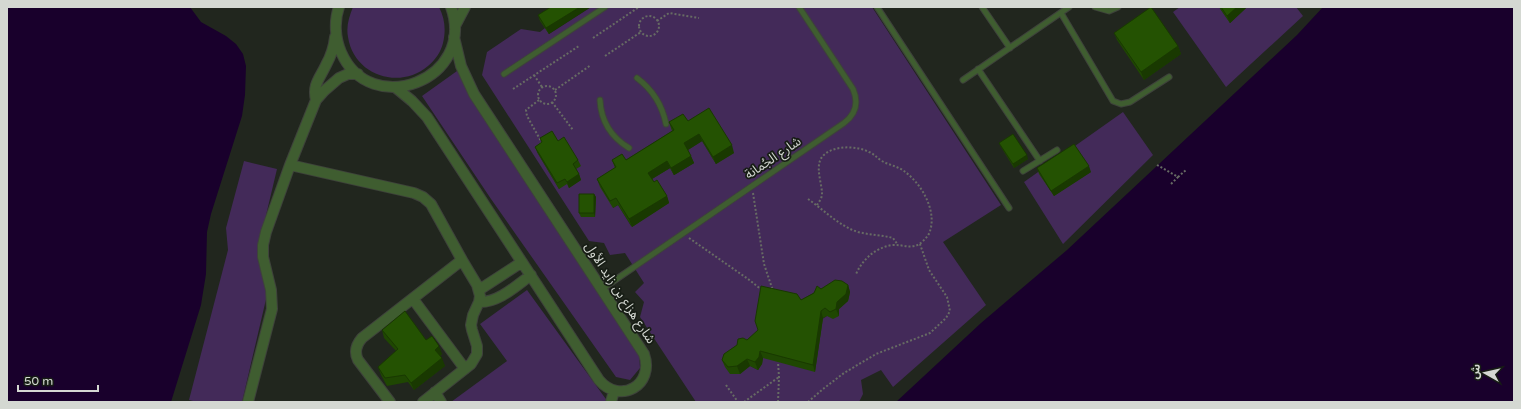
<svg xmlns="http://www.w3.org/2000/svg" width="1521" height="409" viewBox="0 0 1521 409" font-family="'Varela Round','Noto Sans Arabic',sans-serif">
	<rect width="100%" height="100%" fill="#21261e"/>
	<path fill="#432a59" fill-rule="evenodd" d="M 353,7 L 439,7 C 445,19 446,30 443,43 C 441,52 435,60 428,66 C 400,90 354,76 348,37 C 346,26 349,17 353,7 Z
		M 591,7 L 872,7 L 1001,205 L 943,242 L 986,305 L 893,387 L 881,370 L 861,380 L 863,394 L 859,402 L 696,402 L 640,317 L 644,302 L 635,292 L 644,283 L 625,253 L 610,255 L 604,243 L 589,241 L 482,75 L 487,52 L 521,29 L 540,32 L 545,28 L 549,34 ZM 711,115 L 716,164 L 702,141 L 686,151 L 694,163 L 674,175 L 670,168 L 650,180 L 631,226 L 618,205 L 613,208 L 619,175 L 615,168 L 676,137 ZM 537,152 L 580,166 L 575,169 L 559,189 ZM 839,309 L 839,316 L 827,316 L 763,358 L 758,370 L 750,366 L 760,337 Z
		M 1180,7 L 1219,7 L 1230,23 L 1247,7 L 1296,7 L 1303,16 L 1226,87 L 1173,12 Z
		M 457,71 L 486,121 L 639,351 L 640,368 L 630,380 L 616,377 L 491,199 L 422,96 Z
		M 1123,112 L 1153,155 L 1063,244 L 1024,182 Z
		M 244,161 L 277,169 L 257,253 L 267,295 L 242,402 L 197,402 L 189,400 L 228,250 L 226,228 Z
		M 527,290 L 608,402 L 451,402 L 507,361 L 480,324 Z"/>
	<path fill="#19002c" d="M 7,7 L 190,7 L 201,22 L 226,36 L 236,44 L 243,54 L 246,66 L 245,95 L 242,116 L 211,214 L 207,232 L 206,274 L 201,305 L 171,402 L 7,402 Z
		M 1323,7 L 1514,7 L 1514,402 L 896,402 L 981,323 L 1067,250 L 1297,35 Z"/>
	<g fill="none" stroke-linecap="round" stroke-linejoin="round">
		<defs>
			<path id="lane" d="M 877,7 L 1009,208
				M 982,7 L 1010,48
				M 1095,7 L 1109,11 L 1118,7
				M 1061,13 L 1113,101 L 1121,104 L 1130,102 L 1169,77
				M 978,69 L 1040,161
				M 504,74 L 605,7
				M 637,78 C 653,90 662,104 666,124
				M 963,80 L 1069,7
				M 600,100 C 601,121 611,137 629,148
				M 1023,171 L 1057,150
				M 602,289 L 844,123 C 856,114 859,103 853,89 L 799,7"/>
			<path id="street" d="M 339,7 C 334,21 335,38 341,52 C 370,120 477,80 451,7
				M 455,26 L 465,7
				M 395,87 L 412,101 L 427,117 L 599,380 C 620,405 655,385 644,354 L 474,94 L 461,66 L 454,37
				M 316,100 C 312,85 320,78 326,65 C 331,56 334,47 335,37
				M 290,165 L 414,193 L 423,197 L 431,204 L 462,260
				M 479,290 L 522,262
				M 413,299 L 465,369
				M 479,302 C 498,303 516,286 531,275
				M 435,392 L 441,402
				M 248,402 L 272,309 L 271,290 L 263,257 L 263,245 L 266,232 L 290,165 L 316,100 L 324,91 L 339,78 L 348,74 L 358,74
				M 390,402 L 358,360 C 354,352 356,345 362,338 L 462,260 L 477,285 L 480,296 L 479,302 L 473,315 L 471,325 L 472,330 L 477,346 L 477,354 L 471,364 L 423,402
				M 611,402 L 614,391"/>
		</defs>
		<use href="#lane" stroke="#3e423b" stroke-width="7"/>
		<use href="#street" stroke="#3e423b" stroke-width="12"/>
		<path stroke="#676b64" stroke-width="2" stroke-dasharray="2 2" stroke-linecap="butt" d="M639 26a10 10 0 1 1 20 0a10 10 0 1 1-20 0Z
			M 657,21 L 669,13 L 699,18
			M 593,38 L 639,7
			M 605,56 L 641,32
			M 534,75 L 542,87
			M538 95a9 9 0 1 1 18 0a9 9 0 1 1-18 0Z
			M 513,89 L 579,46
			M 555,90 L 591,65
			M 539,100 L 526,110 L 527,116 L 542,143
			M 552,102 L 573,130
			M 1157,165 L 1178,177 L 1171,184
			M 1178,177 L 1186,170
			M 753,193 L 764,264 L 772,288 L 771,291
			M 808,199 C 824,210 839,226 858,232 C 870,235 882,235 893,238 L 898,245
			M 817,205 C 819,202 822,198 822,194 C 822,182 813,163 825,154 C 836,145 858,146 869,152 C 874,154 877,158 882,161 C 889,165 897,166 904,171 C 921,183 937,210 930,231 C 929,235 926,238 923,241 C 913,251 904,244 892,245 C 875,248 863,259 856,274
			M 689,238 L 748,279 L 762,290
			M 726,385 L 738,402
			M 744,402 L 779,377
			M 778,402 L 779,377 L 778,362
			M 808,402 L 823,389 L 844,373 L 876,354 L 930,333 L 946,318 L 950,311 L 947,297 L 929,270 L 920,244"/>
		<use href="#lane" stroke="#3f5d30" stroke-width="5"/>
		<use href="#street" stroke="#3f5d30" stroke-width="10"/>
	</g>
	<path fill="#1f4702" d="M 551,7 L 549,34 L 540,21 L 538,15 Z
		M 1219,7 L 1247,7 L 1230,23 Z
		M 1114,33 L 1178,46 L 1181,54 L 1144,80 L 1117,40 Z
		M 688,121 L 734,153 L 716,164 L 702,141 L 688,150 L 694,163 L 674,175 L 670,168 L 652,179 L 654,182 L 667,196 L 669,203 L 632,227 L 618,205 L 613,208 L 600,187 L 597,179 L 615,168 L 612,160 L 626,160 L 672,131 L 669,122 Z
		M 540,138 L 558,141 L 578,160 L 581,166 L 576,169 L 579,174 L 581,180 L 569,188 L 567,184 L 559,189 L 537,152 L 535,147 L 542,142 Z
		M 999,143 L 1028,159 L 1014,168 L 1001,147 Z
		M 1037,168 L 1091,172 L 1054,196 L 1039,174 Z
		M 594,194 L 596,197 L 595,217 L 581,217 L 579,213 Z
		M 848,285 L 850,292 L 848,301 L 839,309 L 839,316 L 833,319 L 827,316 L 823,318 L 815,372 L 763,358 L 762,364 L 758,370 L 750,366 L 740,374 L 730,374 L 725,367 L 722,360 L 747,340 L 801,300 L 821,289 Z
		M 382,330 L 426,340 L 442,354 L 440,356 L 445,366 L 414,390 L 408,382 L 387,386 L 381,375 L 378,367 L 396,351 L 384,338 Z"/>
	<path fill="#193901" d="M 580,7 L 591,7 L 549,34 L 546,28 Z
		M 1237,7 L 1247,7 L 1230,23 L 1227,16 Z
		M 1178,46 L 1181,54 L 1144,80 L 1141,72 Z
		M 699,134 L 702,141 L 686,151 L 684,143 Z
		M 732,145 L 734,153 L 716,164 L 713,157 Z
		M 1027,155 L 1028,159 L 1014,168 L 1013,164 Z
		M 691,156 L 694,163 L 674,175 L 671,168 Z
		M 667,161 L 670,168 L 650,180 L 648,173 Z
		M 1089,166 L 1091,172 L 1054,196 L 1051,191 Z
		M 579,174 L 581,180 L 569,188 L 567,182 Z
		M 594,194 L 596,197 L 595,217 L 594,213 Z
		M 667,196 L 669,203 L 632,227 L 629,219 Z
		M 848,285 L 850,292 L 848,301 L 839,309 L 839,316 L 836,309 L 837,302 Z
		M 821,311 L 823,318 L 815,372 L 813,365 Z
		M 439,346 L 442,354 L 438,358 L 435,350 Z
		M 760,351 L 763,358 L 762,364 L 758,370 L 755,362 Z
		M 442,358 L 445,366 L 414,390 L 411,383 Z
		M 747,359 L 750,366 L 740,374 L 737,366 Z"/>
	<path fill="#245202" stroke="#193901" d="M 551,7 L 580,7 L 546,28 L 538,15 Z
		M 1151,7 L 1178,46 L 1141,72 L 1114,33 Z
		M 1221,7 L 1237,7 L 1227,16 Z
		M 709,108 L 732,145 L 713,157 L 699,134 L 684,143 L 691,156 L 671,168 L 667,161 L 648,173 L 654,182 L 657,180 L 667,196 L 629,219 L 616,198 L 610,201 L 597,179 L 616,167 L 612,160 L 622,154 L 626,160 L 674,130 L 669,122 L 683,114 L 688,121 Z
		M 552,131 L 558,141 L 564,137 L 578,160 L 573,164 L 579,174 L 567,182 L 565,179 L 557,183 L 535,147 L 542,142 L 540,138 Z
		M 1013,134 L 1027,155 L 1013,164 L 999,143 Z
		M 1074,144 L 1089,166 L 1051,191 L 1037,168 Z
		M 579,194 L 594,194 L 594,213 L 579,213 Z
		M 835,280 L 842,281 L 848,285 L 846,294 L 837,302 L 836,309 L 830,312 L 825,308 L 821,311 L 813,365 L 760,351 L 759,357 L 755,362 L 747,359 L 737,366 L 728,367 L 722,360 L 724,354 L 737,345 L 738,339 L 743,338 L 747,340 L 758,330 L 755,321 L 761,286 L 797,294 L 801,300 L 814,293 L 817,286 L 821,289 Z
		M 405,311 L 426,340 L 432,336 L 439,346 L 435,350 L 442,358 L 411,383 L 405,375 L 385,378 L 378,367 L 398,349 L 382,330 Z"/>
	<g text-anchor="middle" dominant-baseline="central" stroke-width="3.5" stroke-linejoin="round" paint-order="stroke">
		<g font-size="13" fill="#d4d8d2" stroke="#171d15">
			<text transform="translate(773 158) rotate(-34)">شارع الجُمانة</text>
			<text transform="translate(620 293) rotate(57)">شارع هزاع بن زايد الأول</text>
		</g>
	</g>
	<rect width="1521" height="409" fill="none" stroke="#d4d8d2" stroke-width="16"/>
	<g transform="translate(1485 373) rotate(278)" stroke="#171d15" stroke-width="3" paint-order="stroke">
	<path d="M0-3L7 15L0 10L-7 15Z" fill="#d4d8d2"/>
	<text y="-6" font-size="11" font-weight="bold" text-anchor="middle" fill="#d4d8d2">ش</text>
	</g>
	<path d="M18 385v6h80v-6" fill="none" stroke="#d4d8d2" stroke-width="2"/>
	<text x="24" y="385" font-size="12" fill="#d4d8d2" stroke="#171d15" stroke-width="3" paint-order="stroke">50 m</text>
</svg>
